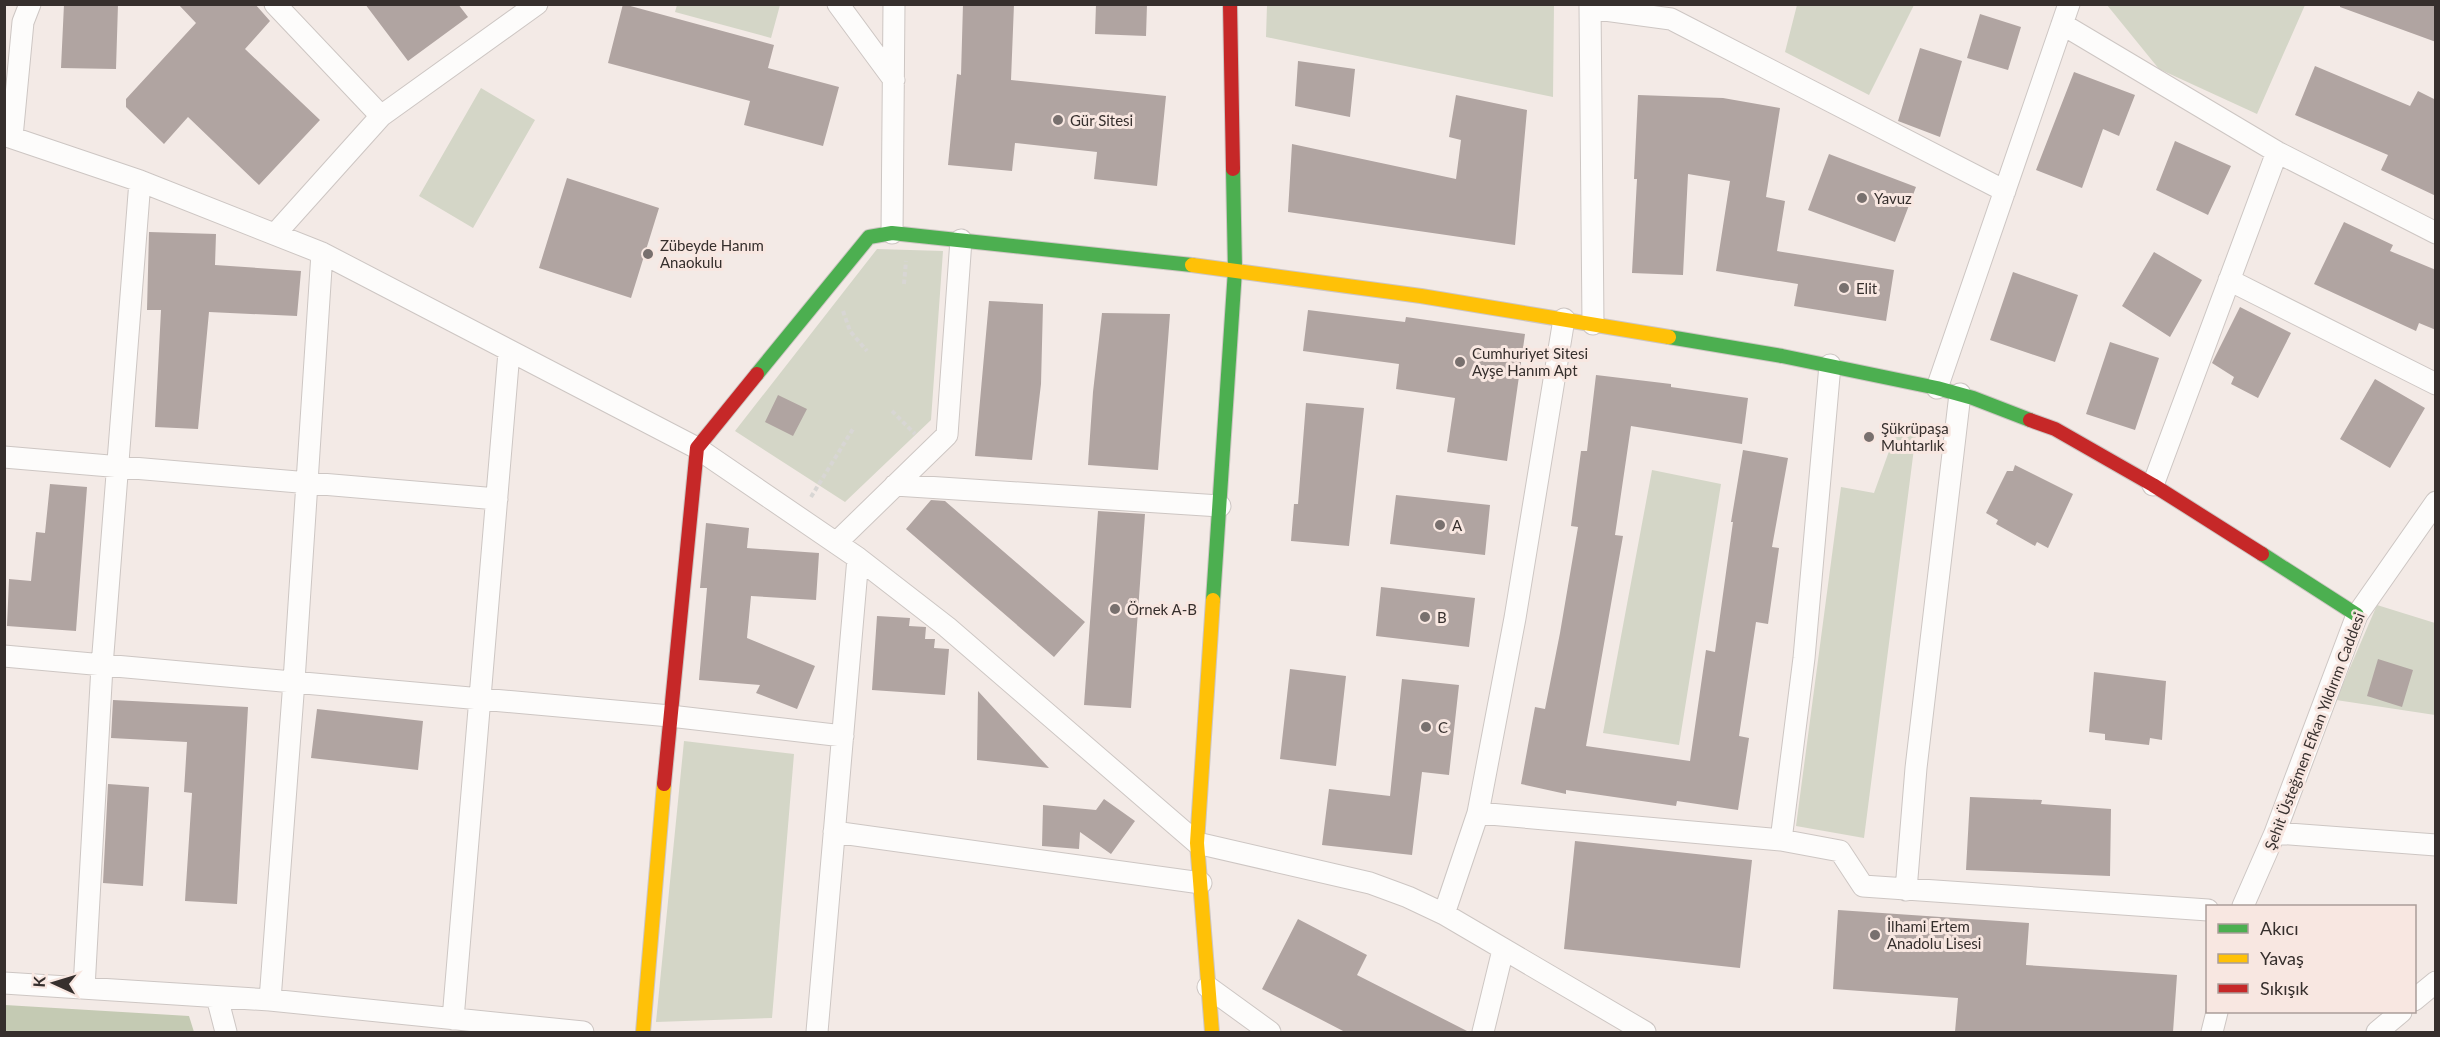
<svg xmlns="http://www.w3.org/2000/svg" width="2440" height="1037" viewBox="0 0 2440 1037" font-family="Lato,sans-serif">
	<rect width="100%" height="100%" fill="#f3eae6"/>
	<path fill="#d4d6c7" d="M 677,5 L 677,4 L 780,5 L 771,38 L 675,12 Z
		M 1267,5 L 1554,5 L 1553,97 L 1266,37 Z
		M 1797,5 L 1797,4 L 1914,5 L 1869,95 L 1785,52 Z
		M 2107,5 L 2305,5 L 2257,114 L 2159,69 Z
		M 481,88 L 535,120 L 473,228 L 419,196 Z
		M 877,249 L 943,251 L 931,420 L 845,502 L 735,431 Z
		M 1897,429 L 1916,433 L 1864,838 L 1796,826 L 1841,487 L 1874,493 Z
		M 1652,470 L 1721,484 L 1679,745 L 1603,733 Z
		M 2377,605 L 2435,623 L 2435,715 L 2336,700 Z
		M 684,741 L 794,754 L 772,1018 L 656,1022 Z"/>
	<path fill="#c4cab3" d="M 5,1005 L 189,1016 L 194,1032 L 5,1032 Z"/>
	<path fill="#b0a4a1" d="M 64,4 L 118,4 L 116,69 L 61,68 Z
		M 178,4 L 255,4 L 270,21 L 245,49 L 320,120 L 259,185 L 188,117 L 164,144 L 126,107 L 126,99 L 196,23 Z
		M 365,4 L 458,4 L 468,17 L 408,61 Z
		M 623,4 L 774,45 L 768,68 L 839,87 L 823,146 L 744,125 L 750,101 L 608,63 Z
		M 963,4 L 1014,4 L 1011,80 L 1166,96 L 1157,186 L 1094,179 L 1097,152 L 1015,143 L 1012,171 L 948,165 L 957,74 L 961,75 Z
		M 1096,4 L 1147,4 L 1146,36 L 1095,34 Z
		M 2340,4 L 2436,4 L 2436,42 L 2340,7 Z
		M 1980,14 L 2021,27 L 2008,70 L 1967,58 Z
		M 1920,48 L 1962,61 L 1940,137 L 1898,121 Z
		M 1298,61 L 1355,69 L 1350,117 L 1295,106 Z
		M 2315,66 L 2410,106 L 2418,91 L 2436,100 L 2436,196 L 2381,170 L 2388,155 L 2295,115 Z
		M 2074,72 L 2135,95 L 2119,136 L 2103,129 L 2082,188 L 2036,170 Z
		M 1456,95 L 1527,110 L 1515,245 L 1288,212 L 1292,144 L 1456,179 L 1461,140 L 1449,137 Z
		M 1638,95 L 1723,98 L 1780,108 L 1766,197 L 1785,201 L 1777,251 L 1894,270 L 1886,321 L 1794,306 L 1798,284 L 1716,271 L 1730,181 L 1688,174 L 1683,275 L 1632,273 L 1637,179 L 1634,179 Z
		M 2175,141 L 2231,166 L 2208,215 L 2156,190 Z
		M 1829,154 L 1916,187 L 1895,242 L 1808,210 Z
		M 567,178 L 659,208 L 631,298 L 539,268 Z
		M 2344,222 L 2393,245 L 2390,251 L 2436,270 L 2436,330 L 2419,323 L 2416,331 L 2314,284 Z
		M 149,232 L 216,234 L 215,265 L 301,271 L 297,316 L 209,312 L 198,429 L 155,427 L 161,310 L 147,310 Z
		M 2154,252 L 2202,280 L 2170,337 L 2122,306 Z
		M 2013,272 L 2078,295 L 2055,362 L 1990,340 Z
		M 989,301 L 1043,304 L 1041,384 L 1032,460 L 975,456 Z
		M 2240,307 L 2291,333 L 2258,398 L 2231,384 L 2234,377 L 2212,363 Z
		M 1308,310 L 1405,322 L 1406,317 L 1525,334 L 1507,461 L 1447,452 L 1455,398 L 1396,389 L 1399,364 L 1303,351 Z
		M 1102,313 L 1170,314 L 1158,470 L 1088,465 L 1093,392 Z
		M 2110,342 L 2159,358 L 2135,430 L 2086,414 Z
		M 1596,375 L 1671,384 L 1671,387 L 1748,398 L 1742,444 L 1631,426 L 1615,535 L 1623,536 L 1586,746 L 1690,761 L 1706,650 L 1715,652 L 1733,522 L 1731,522 L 1743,450 L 1788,458 L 1772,547 L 1779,548 L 1768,624 L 1756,622 L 1739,736 L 1749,738 L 1738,810 L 1677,801 L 1676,806 L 1566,790 L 1566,794 L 1521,784 L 1535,707 L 1545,709 L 1560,633 L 1578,527 L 1571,526 L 1581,451 L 1587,451 Z
		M 2375,379 L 2425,408 L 2390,468 L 2340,439 Z
		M 778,395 L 807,409 L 793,436 L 765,422 Z
		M 1306,403 L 1364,408 L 1349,546 L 1291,541 L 1294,504 L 1298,504 Z
		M 2015,465 L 2073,494 L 2048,548 L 2037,542 L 2035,546 L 1996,524 L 1998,520 L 1986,513 L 2007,471 L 2013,471 Z
		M 50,484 L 87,487 L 76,631 L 7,626 L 9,579 L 31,581 L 36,532 L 45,533 Z
		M 1396,495 L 1490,505 L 1485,555 L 1390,544 Z
		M 931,500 L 945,501 L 1085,622 L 1054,657 L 906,529 Z
		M 1098,511 L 1145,514 L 1131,708 L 1084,705 Z
		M 706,523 L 749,528 L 747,548 L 819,553 L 816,600 L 751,596 L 747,638 L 815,666 L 797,709 L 756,693 L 760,685 L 699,680 L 707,588 L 700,588 Z
		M 1381,587 L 1475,598 L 1469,647 L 1376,636 Z
		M 877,616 L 910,618 L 909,626 L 926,627 L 925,639 L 935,639 L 934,648 L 949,649 L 945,695 L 872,690 Z
		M 2378,659 L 2413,670 L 2402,707 L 2367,696 Z
		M 1290,669 L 1346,676 L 1336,766 L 1280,759 Z
		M 2094,672 L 2166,681 L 2162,740 L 2150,738 L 2149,745 L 2105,740 L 2105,734 L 2089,732 Z
		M 1402,679 L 1459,685 L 1449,775 L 1422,772 L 1412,855 L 1322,845 L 1329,789 L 1390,796 Z
		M 978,691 L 1049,768 L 977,760 Z
		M 113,700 L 248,707 L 237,904 L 185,901 L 192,793 L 184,792 L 187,742 L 111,738 Z
		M 317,709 L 423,721 L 418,770 L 311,758 Z
		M 108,784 L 149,787 L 143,886 L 103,883 Z
		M 1970,797 L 2042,800 L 2041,804 L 2111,809 L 2110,876 L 1966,870 Z
		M 1104,799 L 1135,821 L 1111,854 L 1080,832 L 1079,849 L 1042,846 L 1043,805 L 1096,810 Z
		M 1575,841 L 1752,860 L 1740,968 L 1564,949 Z
		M 1838,910 L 2029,923 L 2026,965 L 2177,975 L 2173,1032 L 1955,1032 L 1958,998 L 1833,989 Z
		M 1298,919 L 1367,955 L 1357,975 L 1469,1032 L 1345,1032 L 1262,989 Z"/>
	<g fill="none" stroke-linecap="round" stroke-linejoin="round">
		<defs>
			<path id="street" d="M 275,4 L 381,116
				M 838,4 L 894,80
				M 1590,4 L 1593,324
				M 1590,8 L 1671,19 L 2005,191
				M 2062,24 L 2277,152 L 2436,233
				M 4,135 L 140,181 L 322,253 L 697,448 L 858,558 L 947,627 L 1197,843 L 1370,883 L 1408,897 L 1444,914 L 1645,1032
				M 12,137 L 23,22 L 30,4
				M 276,233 L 381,116 L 537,4
				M 892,233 L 894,4
				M 2229,280 L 2436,384
				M 1937,388 L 2069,4
				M 4,457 L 497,499
				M 895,485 L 1220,506
				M 2153,485 L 2277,152
				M 836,543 L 947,435 L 961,240
				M 4,656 L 670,716 L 843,736
				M 1478,813 L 1781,840 L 1840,851 L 1863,886 L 2208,910
				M 834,832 L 1201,883
				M 2275,833 L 2436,845
				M 1781,840 L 1804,658 L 1830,365
				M 1906,890 L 1916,768 L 1960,394
				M 2243,906 L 2275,833 L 2357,615 L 2436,502
				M 1444,914 L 1478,813 L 1515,618 L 1564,319
				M 4,983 L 270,1000 L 583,1032
				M 1208,987 L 1270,1032
				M 84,988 L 102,666 L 140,181
				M 217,997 L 226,1032
				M 270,1000 L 294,681 L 322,253
				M 2414,1000 L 2436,982
				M 453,1019 L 509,352
				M 817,1032 L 858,558
				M 1483,1032 L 1503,950
				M 2212,1032 L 2217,1012
				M 2377,1032 L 2401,1012"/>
			<path id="fast" d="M 1669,337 L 1782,356 L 1937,388 L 1973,398 L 2030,420
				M 757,374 L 869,237 L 892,233 L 1192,265
				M 2262,554 L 2357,615
				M 1213,600 L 1235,270 L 1233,169"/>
			<path id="slow" d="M 1192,265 L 1421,296 L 1669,337
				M 643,1032 L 664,784
				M 1212,1032 L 1197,843 L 1213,600"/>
			<path id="jam" d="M 1230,4 L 1233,169
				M 2030,420 L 2055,429 L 2153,485 L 2262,554
				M 664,784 L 697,448 L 757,374"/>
		</defs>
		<use href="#street" stroke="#cdc6c3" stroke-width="23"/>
		<use href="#fast" stroke="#cdc6c3" stroke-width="16"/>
		<use href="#slow" stroke="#cdc6c3" stroke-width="16"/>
		<use href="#jam" stroke="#cdc6c3" stroke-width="16"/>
		<path stroke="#d8d6d4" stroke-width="4" stroke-dasharray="4.5 3" stroke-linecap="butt" d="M 904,284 L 906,261
			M 843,311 L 850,331 L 867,351
			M 892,411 L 915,434
			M 811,497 L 853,429"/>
		<use href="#street" stroke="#fdfcfb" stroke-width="21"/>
		<use href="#fast" stroke="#4caf50" stroke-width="14"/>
		<use href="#slow" stroke="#ffc107" stroke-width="14"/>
		<use href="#jam" stroke="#c62828" stroke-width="14"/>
	</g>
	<g fill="#78706e" stroke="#f8e7e1" stroke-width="2">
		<circle cx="1058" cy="120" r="6"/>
		<circle cx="1862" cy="198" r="6"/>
		<circle cx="648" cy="254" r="6"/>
		<circle cx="1844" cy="288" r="6"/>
		<circle cx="1460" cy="362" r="6"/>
		<circle cx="1869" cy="437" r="6"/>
		<circle cx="1440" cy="525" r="6"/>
		<circle cx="1115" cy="609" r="6"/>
		<circle cx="1425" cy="617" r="6"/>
		<circle cx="1426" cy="727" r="6"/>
		<circle cx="1875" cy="935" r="6"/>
	</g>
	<g text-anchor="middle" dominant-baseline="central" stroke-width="6" stroke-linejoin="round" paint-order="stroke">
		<g font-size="15" fill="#362f2d" stroke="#f8e7e1" text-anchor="start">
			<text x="1070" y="120">Gür Sitesi</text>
			<text x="1874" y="198">Yavuz</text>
			<text x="660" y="245">Zübeyde Hanım<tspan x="660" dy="17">Anaokulu</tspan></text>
			<text x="1856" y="288">Elit</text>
			<text x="1472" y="353">Cumhuriyet Sitesi<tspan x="1472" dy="17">Ayşe Hanım Apt</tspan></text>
			<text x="1881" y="428">Şükrüpaşa<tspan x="1881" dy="17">Muhtarlık</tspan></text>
			<text x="1452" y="525">A</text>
			<text x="1127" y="609">Örnek A-B</text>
			<text x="1437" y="617">B</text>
			<text x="1438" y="727">C</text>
			<text x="1887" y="926">İlhami Ertem<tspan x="1887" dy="17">Anadolu Lisesi</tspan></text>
		</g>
		<g font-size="15" fill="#362f2d" stroke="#f8e7e1">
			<text transform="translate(2314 731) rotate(-69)">Şehit Üsteğmen Efkan Yıldırım Caddesi</text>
		</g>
	</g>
	<rect width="2440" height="1037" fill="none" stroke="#362f2d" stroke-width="12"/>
	<rect x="2206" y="905" width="210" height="108" fill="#f8e7e1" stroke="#aa9d99" stroke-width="1.5"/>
	<rect x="2218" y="924" width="30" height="9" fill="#4caf50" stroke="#aa9d99" stroke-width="1.5"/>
	<text x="2260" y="935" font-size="18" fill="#362f2d">Akıcı</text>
	<rect x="2218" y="954" width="30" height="9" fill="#ffc107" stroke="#aa9d99" stroke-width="1.5"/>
	<text x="2260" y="965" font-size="18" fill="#362f2d">Yavaş</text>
	<rect x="2218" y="984" width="30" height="9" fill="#c62828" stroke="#aa9d99" stroke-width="1.5"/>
	<text x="2260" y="995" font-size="18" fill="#362f2d">Sıkışık</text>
	<g transform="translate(54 983) rotate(274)" stroke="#f8e7e1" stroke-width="4.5" paint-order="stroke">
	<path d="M0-4.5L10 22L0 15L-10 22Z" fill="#362f2d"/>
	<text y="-9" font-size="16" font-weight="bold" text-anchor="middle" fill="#362f2d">K</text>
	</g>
</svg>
